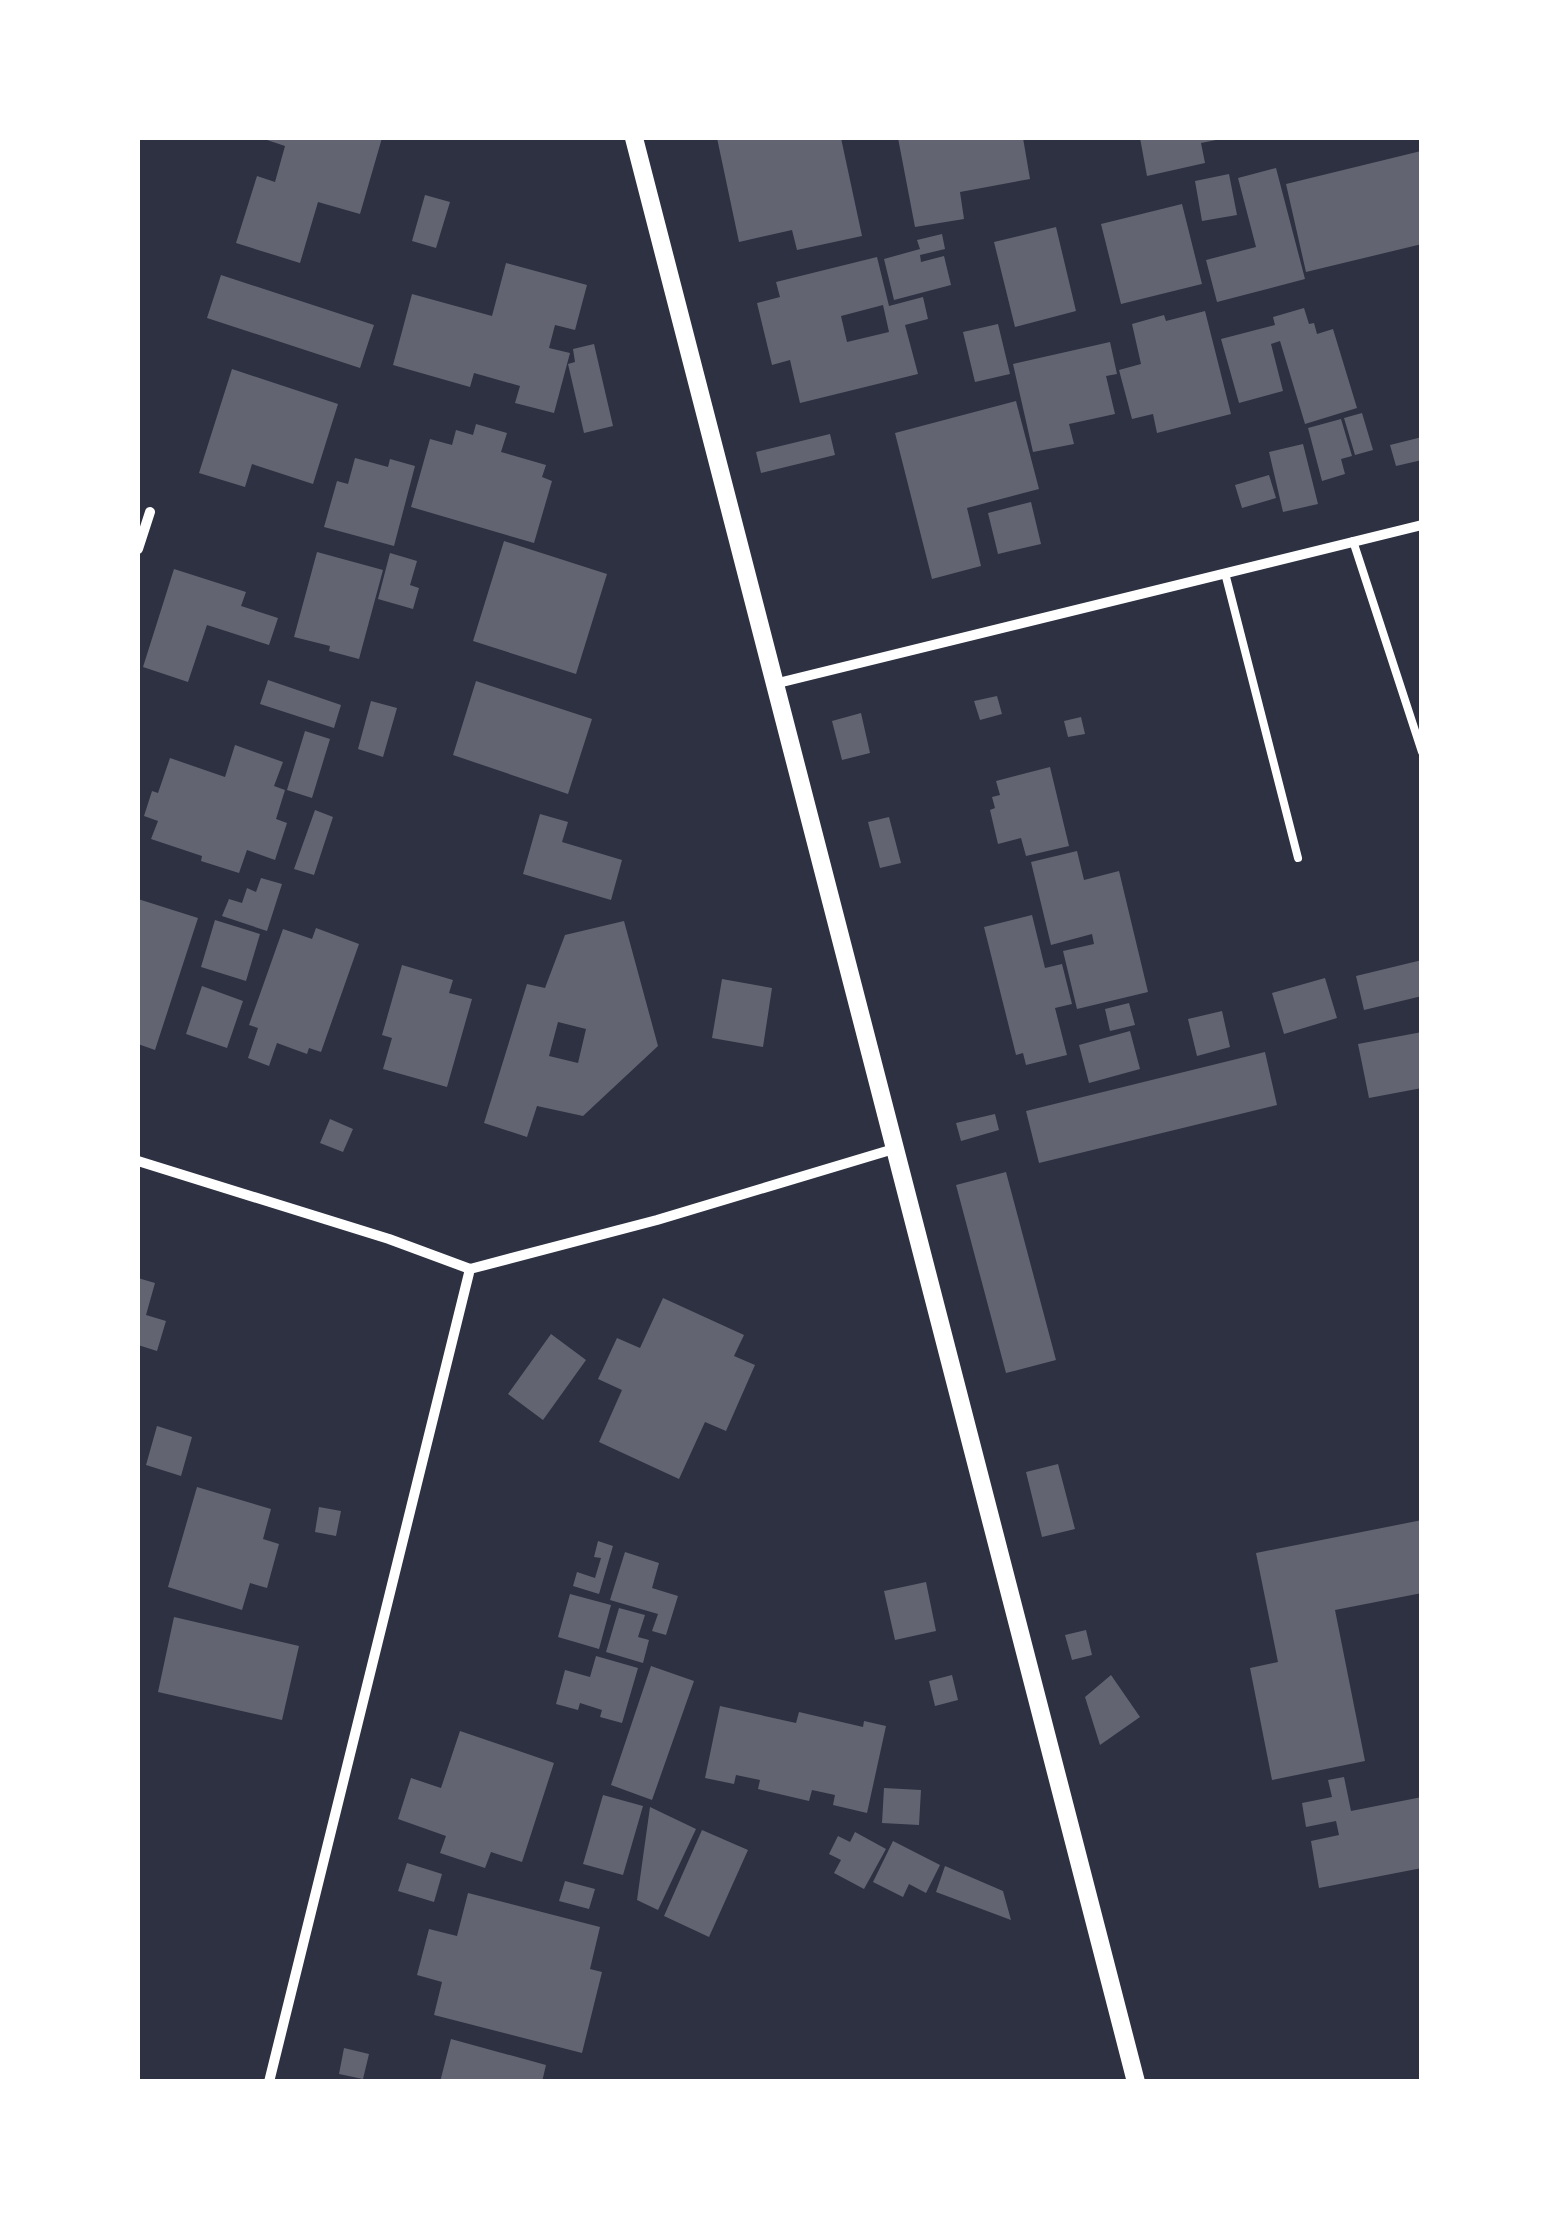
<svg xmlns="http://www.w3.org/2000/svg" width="1559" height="2219" viewBox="0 0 1559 2219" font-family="'PT Sans',sans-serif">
	<rect width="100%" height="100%" fill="#2d3142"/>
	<path fill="#626471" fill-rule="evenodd" d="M 268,138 L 382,138 L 360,214 L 318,202 L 300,263 L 236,243 L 257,176 L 275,182 L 285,146 L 267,140 Z
		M 717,138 L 841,138 L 862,236 L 797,250 L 792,230 L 739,242 Z
		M 898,138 L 1023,138 L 1030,179 L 960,192 L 964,219 L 915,227 Z
		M 1140,138 L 1220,138 L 1221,139 L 1201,143 L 1205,163 L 1147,176 Z
		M 1421,151 L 1422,244 L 1306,272 L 1286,184 Z
		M 1276,168 L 1305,279 L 1217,302 L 1206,260 L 1256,247 L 1238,178 Z
		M 1229,174 L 1237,215 L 1202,221 L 1195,181 Z
		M 425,195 L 450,202 L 436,248 L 412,241 Z
		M 1182,204 L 1202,284 L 1121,304 L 1101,224 Z
		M 1056,227 L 1076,311 L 1015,327 L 994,242 Z
		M 942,234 L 945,249 L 920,255 L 921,262 L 944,256 L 951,285 L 894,300 L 884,259 L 920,249 L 917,240 Z
		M 877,257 L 889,306 L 923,297 L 928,319 L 905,325 L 918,374 L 800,403 L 790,360 L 772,365 L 757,303 L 780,297 L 776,282 ZM 883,305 L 889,332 L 847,342 L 841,316 Z
		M 506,263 L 587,285 L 575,330 L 555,325 L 549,348 L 570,353 L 554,413 L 515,403 L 520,386 L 474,373 L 470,387 L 393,365 L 412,294 L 492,316 Z
		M 221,275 L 374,325 L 360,368 L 207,318 Z
		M 1304,308 L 1309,324 L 1314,323 L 1317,334 L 1333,329 L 1357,408 L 1305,424 L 1280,341 L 1271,344 L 1283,391 L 1239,403 L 1221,339 L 1275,325 L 1273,317 Z
		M 1205,311 L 1231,414 L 1157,433 L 1153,414 L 1132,419 L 1119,370 L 1141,364 L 1132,324 L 1164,315 L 1166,321 Z
		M 998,324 L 1010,374 L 975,382 L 963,332 Z
		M 1110,342 L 1117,374 L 1106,376 L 1115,414 L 1069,424 L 1074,444 L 1033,452 L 1013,364 Z
		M 594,344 L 613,426 L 584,433 L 568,364 L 575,362 L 573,349 Z
		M 232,369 L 338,404 L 313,484 L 252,464 L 245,487 L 199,473 Z
		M 1016,401 L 1039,489 L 967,508 L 981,566 L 932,579 L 895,433 Z
		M 1362,413 L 1373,450 L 1355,455 L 1344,418 Z
		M 1341,419 L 1352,456 L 1341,459 L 1345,474 L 1322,481 L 1308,428 Z
		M 476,424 L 507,433 L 501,452 L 546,465 L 542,477 L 552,481 L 534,543 L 411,507 L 430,439 L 452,445 L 456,430 L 473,435 Z
		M 830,434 L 835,455 L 761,473 L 756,452 Z
		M 1422,437 L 1422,460 L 1396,466 L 1390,445 Z
		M 1303,444 L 1318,504 L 1283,512 L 1269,452 Z
		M 355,458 L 388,467 L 390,459 L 415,466 L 394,546 L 324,527 L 337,481 L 348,484 Z
		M 1269,475 L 1276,498 L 1242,508 L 1235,485 Z
		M 1031,502 L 1041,544 L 998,554 L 988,513 Z
		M 504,541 L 607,574 L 576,674 L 473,641 Z
		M 317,552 L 383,570 L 359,659 L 329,651 L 330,646 L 294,637 Z
		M 390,553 L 417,561 L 410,585 L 419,588 L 413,609 L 378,599 Z
		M 174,569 L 246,592 L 241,606 L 278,618 L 269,645 L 207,625 L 188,682 L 143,667 Z
		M 268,680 L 341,705 L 334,728 L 260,704 Z
		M 476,681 L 592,719 L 568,794 L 453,755 Z
		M 997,696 L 1002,714 L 980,720 L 974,701 Z
		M 371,701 L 397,708 L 383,757 L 358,749 Z
		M 861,713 L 870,753 L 842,760 L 832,721 Z
		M 1081,717 L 1085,734 L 1068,737 L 1064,721 Z
		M 305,731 L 330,739 L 312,798 L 287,790 Z
		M 235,745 L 283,762 L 274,786 L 285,790 L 276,819 L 287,823 L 275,860 L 247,850 L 239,873 L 201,861 L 202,856 L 151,839 L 158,821 L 144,816 L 152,791 L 158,793 L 170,758 L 225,777 Z
		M 1050,767 L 1069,846 L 1026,856 L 1021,838 L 998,844 L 990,810 L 995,808 L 992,797 L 1000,795 L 996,781 Z
		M 315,810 L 333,817 L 314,875 L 294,869 Z
		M 540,814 L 568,822 L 562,842 L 622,860 L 611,900 L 523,874 Z
		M 889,817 L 901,863 L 880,868 L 868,822 Z
		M 1077,851 L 1084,880 L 1119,871 L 1148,992 L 1077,1009 L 1063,951 L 1094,944 L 1092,934 L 1051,945 L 1031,862 Z
		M 261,878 L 282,884 L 267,931 L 222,916 L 229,899 L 242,903 L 247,888 L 256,892 Z
		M 138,899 L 198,918 L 155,1050 L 138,1044 Z
		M 1032,915 L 1045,968 L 1062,964 L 1072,1004 L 1055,1008 L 1067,1055 L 1026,1065 L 1023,1053 L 1016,1055 L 984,927 Z
		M 215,920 L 260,934 L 246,981 L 201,967 Z
		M 624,921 L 658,1046 L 583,1116 L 537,1106 L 527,1137 L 484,1123 L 527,984 L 545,988 L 565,935 ZM 558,1022 L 586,1029 L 578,1063 L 549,1056 Z
		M 316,928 L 359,944 L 321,1052 L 309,1048 L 307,1054 L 277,1043 L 269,1066 L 248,1058 L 258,1028 L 249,1025 L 283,929 L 312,939 Z
		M 1422,960 L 1422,996 L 1364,1010 L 1356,976 Z
		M 402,965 L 453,980 L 449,993 L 472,999 L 447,1087 L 383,1069 L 392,1038 L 382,1035 Z
		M 1325,978 L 1337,1018 L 1284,1034 L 1272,993 Z
		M 722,979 L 772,988 L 763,1047 L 712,1038 Z
		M 202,986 L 243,1001 L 227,1048 L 186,1034 Z
		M 1129,1003 L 1135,1025 L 1110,1031 L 1105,1009 Z
		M 1222,1011 L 1230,1047 L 1197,1056 L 1188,1019 Z
		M 1130,1031 L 1140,1069 L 1089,1083 L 1079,1045 Z
		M 1422,1032 L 1422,1088 L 1369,1098 L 1358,1044 Z
		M 1265,1052 L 1277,1105 L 1039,1163 L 1026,1111 Z
		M 995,1114 L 999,1130 L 961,1141 L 956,1123 Z
		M 330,1119 L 353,1129 L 343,1152 L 320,1143 Z
		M 1006,1172 L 1056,1360 L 1006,1373 L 956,1185 Z
		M 138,1278 L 155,1283 L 146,1315 L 166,1321 L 157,1351 L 138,1345 Z
		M 663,1298 L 744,1335 L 734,1356 L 755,1365 L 726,1431 L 705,1422 L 679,1479 L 599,1442 L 622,1390 L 598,1379 L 617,1338 L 640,1348 Z
		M 551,1334 L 586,1360 L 543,1420 L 508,1394 Z
		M 157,1426 L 192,1437 L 181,1476 L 146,1465 Z
		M 1058,1464 L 1075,1529 L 1042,1537 L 1026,1472 Z
		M 197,1487 L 271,1509 L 263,1539 L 279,1544 L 267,1588 L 250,1583 L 242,1610 L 168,1587 Z
		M 319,1507 L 341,1511 L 336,1536 L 315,1532 Z
		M 1422,1520 L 1422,1593 L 1335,1610 L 1365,1761 L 1272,1780 L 1250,1668 L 1278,1662 L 1256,1553 Z
		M 598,1541 L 613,1546 L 599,1594 L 573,1586 L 577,1572 L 595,1578 L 601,1558 L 594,1557 Z
		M 625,1552 L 659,1563 L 652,1588 L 678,1596 L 666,1635 L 652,1631 L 658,1614 L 610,1600 Z
		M 926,1582 L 936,1631 L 895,1640 L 884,1591 Z
		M 570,1594 L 611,1605 L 599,1649 L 558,1637 Z
		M 619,1608 L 645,1615 L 638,1637 L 649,1640 L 643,1663 L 606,1652 Z
		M 174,1617 L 299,1646 L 282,1720 L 158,1692 Z
		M 1086,1630 L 1092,1655 L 1072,1660 L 1065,1635 Z
		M 596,1656 L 638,1668 L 622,1723 L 600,1717 L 602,1710 L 580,1703 L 578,1710 L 556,1704 L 565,1670 L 590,1677 Z
		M 651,1666 L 694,1681 L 652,1800 L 611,1785 Z
		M 952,1675 L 958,1700 L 935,1706 L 929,1681 Z
		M 1111,1675 L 1140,1717 L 1100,1745 L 1085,1697 Z
		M 720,1706 L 796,1723 L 799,1712 L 863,1727 L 864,1721 L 886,1726 L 867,1813 L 833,1805 L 835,1795 L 812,1790 L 809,1801 L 758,1789 L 760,1780 L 736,1775 L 734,1784 L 705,1778 Z
		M 460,1731 L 554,1763 L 522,1862 L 491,1852 L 485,1868 L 440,1853 L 446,1836 L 398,1819 L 411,1778 L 441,1788 Z
		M 1344,1777 L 1351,1811 L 1422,1797 L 1422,1868 L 1319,1888 L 1311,1841 L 1339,1835 L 1336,1821 L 1306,1827 L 1302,1803 L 1332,1797 L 1328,1780 Z
		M 884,1788 L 921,1790 L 919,1825 L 882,1823 Z
		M 603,1795 L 643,1806 L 623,1875 L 583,1864 Z
		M 650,1807 L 696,1829 L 658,1910 L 637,1900 Z
		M 702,1830 L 748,1850 L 709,1937 L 664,1916 Z
		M 855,1832 L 886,1849 L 864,1889 L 834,1873 L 841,1860 L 829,1854 L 838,1836 L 850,1842 Z
		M 893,1841 L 940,1865 L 926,1893 L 909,1884 L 903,1897 L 873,1882 Z
		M 407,1863 L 442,1874 L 434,1902 L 398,1891 Z
		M 945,1866 L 1003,1891 L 1011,1920 L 936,1892 Z
		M 565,1881 L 595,1889 L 589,1909 L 559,1901 Z
		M 468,1893 L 600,1927 L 590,1969 L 602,1972 L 582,2053 L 434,2015 L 442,1982 L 417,1975 L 429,1929 L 457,1936 Z
		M 451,2039 L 546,2065 L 542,2082 L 440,2082 Z
		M 344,2048 L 369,2054 L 363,2079 L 339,2074 Z"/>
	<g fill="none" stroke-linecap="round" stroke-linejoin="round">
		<path stroke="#fff" stroke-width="8" d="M 1353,541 L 1422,752
			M 1225,573 L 1298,858"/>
		<path stroke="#fff" stroke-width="10" d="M 138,549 L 150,512
			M 774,684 L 1422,525
			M 138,1161 L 389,1239 L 470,1269 L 657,1220 L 897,1148
			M 269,2082 L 470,1269"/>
		<path stroke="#fff" stroke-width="18" d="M 634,138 L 1136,2082"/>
	</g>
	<rect width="1559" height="2219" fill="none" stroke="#ffffff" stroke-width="280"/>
</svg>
